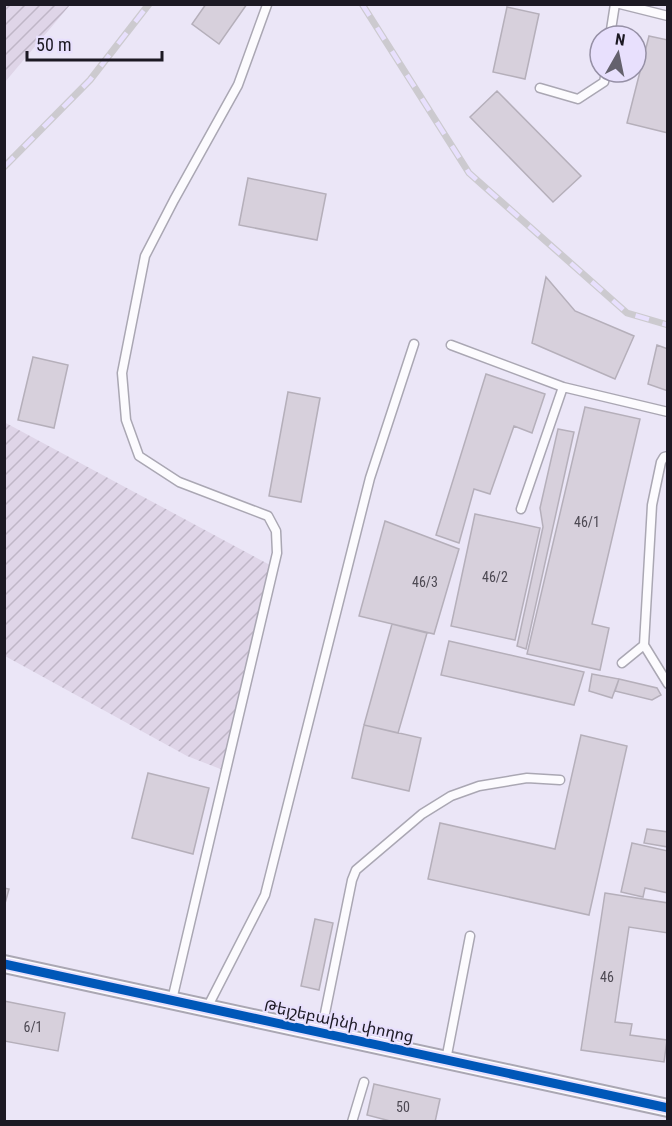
<svg xmlns="http://www.w3.org/2000/svg" width="672" height="1126" viewBox="0 0 672 1126" font-family="'Roboto Condensed','Noto Sans Armenian',sans-serif">
	<defs>
		<pattern id="industrial-furrows" width="10" height="10" patternUnits="userSpaceOnUse" patternTransform="scale(1.5)"><rect width="10" height="10" fill="#dfd5e8"/><path d="M-1 1l2-2M0 10L10 0M9 11l2-2" fill="none" stroke="#bfb6c7"/></pattern>
	</defs>
	<rect width="100%" height="100%" fill="#ebe6f7"/>
	<path fill="url(#industrial-furrows)" d="M 5,4 L 70,5 L 5,82 L 4,5 Z
		M 4,422 L 270,565 L 223,770 L 187,756 L 5,656 Z"/>
	<path fill="#d7d0dc" stroke="#b5afba" stroke-width="1.5" d="M 206,4 L 247,4 L 219,44 L 192,24 Z
		M 507,7 L 539,14 L 525,79 L 493,72 Z
		M 649,36 L 668,40 L 668,133 L 627,123 Z
		M 497,91 L 581,176 L 553,202 L 470,117 Z
		M 248,178 L 326,194 L 317,240 L 239,225 Z
		M 546,277 L 575,311 L 634,336 L 615,379 L 532,343 Z
		M 657,345 L 668,349 L 668,391 L 648,384 Z
		M 33,357 L 68,365 L 54,428 L 18,420 Z
		M 486,374 L 545,394 L 532,433 L 514,426 L 490,494 L 474,489 L 459,543 L 436,535 Z
		M 288,392 L 320,398 L 301,502 L 269,496 Z
		M 585,407 L 640,419 L 592,624 L 609,628 L 600,670 L 527,654 Z
		M 558,429 L 574,432 L 526,649 L 517,646 L 543,527 L 540,508 Z
		M 475,514 L 540,528 L 515,640 L 451,626 Z
		M 385,521 L 459,549 L 434,634 L 359,616 Z
		M 392,624 L 427,633 L 398,733 L 364,725 Z
		M 449,641 L 584,672 L 574,705 L 441,675 Z
		M 592,674 L 619,679 L 612,698 L 589,691 Z
		M 619,679 L 657,688 L 661,695 L 652,700 L 615,691 Z
		M 364,725 L 421,738 L 409,791 L 352,778 Z
		M 581,735 L 627,746 L 589,915 L 428,879 L 440,823 L 555,849 Z
		M 148,773 L 209,788 L 193,854 L 132,838 Z
		M 647,829 L 668,832 L 668,847 L 644,843 Z
		M 632,843 L 668,851 L 668,893 L 645,888 L 643,897 L 621,892 Z
		M 4,888 L 9,889 L 4,907 Z
		M 605,893 L 668,903 L 668,933 L 629,927 L 615,1022 L 632,1024 L 630,1035 L 667,1040 L 664,1062 L 581,1050 Z
		M 315,919 L 333,923 L 319,990 L 301,986 Z
		M 4,1001 L 65,1013 L 58,1051 L 4,1041 Z
		M 374,1084 L 440,1099 L 435,1122 L 394,1122 L 367,1115 Z"/>
	<g fill="none" stroke-linecap="round" stroke-linejoin="round">
		<defs>
			<path id="lane" d="M 620,4 L 668,16
				M 610,36 L 615,4
				M 540,88 L 578,99 L 604,82 L 606,72
				M 451,345 L 563,387 L 668,412
				M 521,509 L 563,387
				M 644,645 L 668,684
				M 622,663 L 644,645 L 652,505 L 661,462 L 664,457 L 668,456
				M 172,1000 L 277,553 L 276,531 L 268,516 L 179,482 L 139,456 L 126,420 L 122,373 L 145,256 L 174,200 L 238,85 L 267,5
				M 207,1008 L 265,895 L 370,478 L 414,344
				M 321,1033 L 352,880 L 356,870 L 422,814 L 451,796 L 479,786 L 527,778 L 560,780
				M 446,1060 L 470,936
				M 352,1122 L 364,1082"/>
			<path id="street" d="M 4,964 L 668,1108"/>
		</defs>
		<use href="#lane" stroke="#aaa7b3" stroke-width="11"/>
		<use href="#street" stroke="#aaa7b3" stroke-width="20"/>
		<use href="#lane" stroke="#fcfbfe" stroke-width="8"/>
		<use href="#street" stroke="#fcfbfe" stroke-width="16"/>
		<defs>
			<path id="rail" d="M 362,4 L 469,173 L 627,313 L 668,325
				M 4,167 L 90,80 L 149,4"/>
		</defs>
		<use href="#rail" stroke="#cccacf" stroke-width="7"/>
		<use href="#rail" stroke="#e8e0fd" stroke-width="4.5" stroke-dasharray="14" stroke-linecap="butt"/>
		<defs>
			<path id="cycleway" d="M 4,964 L 668,1108"/>
		</defs>
		<use href="#cycleway" stroke="#e8e0fd" stroke-width="13"/>
		<use href="#cycleway" stroke="#0057b8" stroke-width="9"/>
	</g>
	<g text-anchor="middle" dominant-baseline="central" stroke-width="4.5" stroke-linejoin="round" paint-order="stroke">
		<g font-size="14" fill="#4d4953">
			<text x="587" y="522">46/1</text>
			<text x="495" y="577">46/2</text>
			<text x="425" y="582">46/3</text>
			<text x="607" y="977">46</text>
			<text x="33" y="1027">6/1</text>
			<text x="403" y="1107">50</text>
		</g>
		<g font-size="16" fill="#1c1923" stroke="#e8e0fd">
			<text transform="translate(339 1021) rotate(12)">Թեյշեբաինի փողոց</text>
		</g>
	</g>
	<rect width="672" height="1126" fill="none" stroke="#1c1923" stroke-width="12"/>
	<g transform="translate(618 54) rotate(9)"><circle r="28" fill="#e8e0fd" stroke="#9690a6" stroke-width="1.5"/>
	<path d="M0-4.5L10 22L0 15L-10 22Z" fill="#64616d"/>
	<text y="-9" font-size="16" font-weight="bold" text-anchor="middle" fill="#1c1923">N</text>
	</g>
	<path d="M27 51v9h135v-9" fill="none" stroke="#1c1923" stroke-width="3"/>
	<text x="36" y="51" font-size="18" fill="#1c1923" stroke="#e8e0fd" stroke-width="4.5" paint-order="stroke">50 m</text>
</svg>
